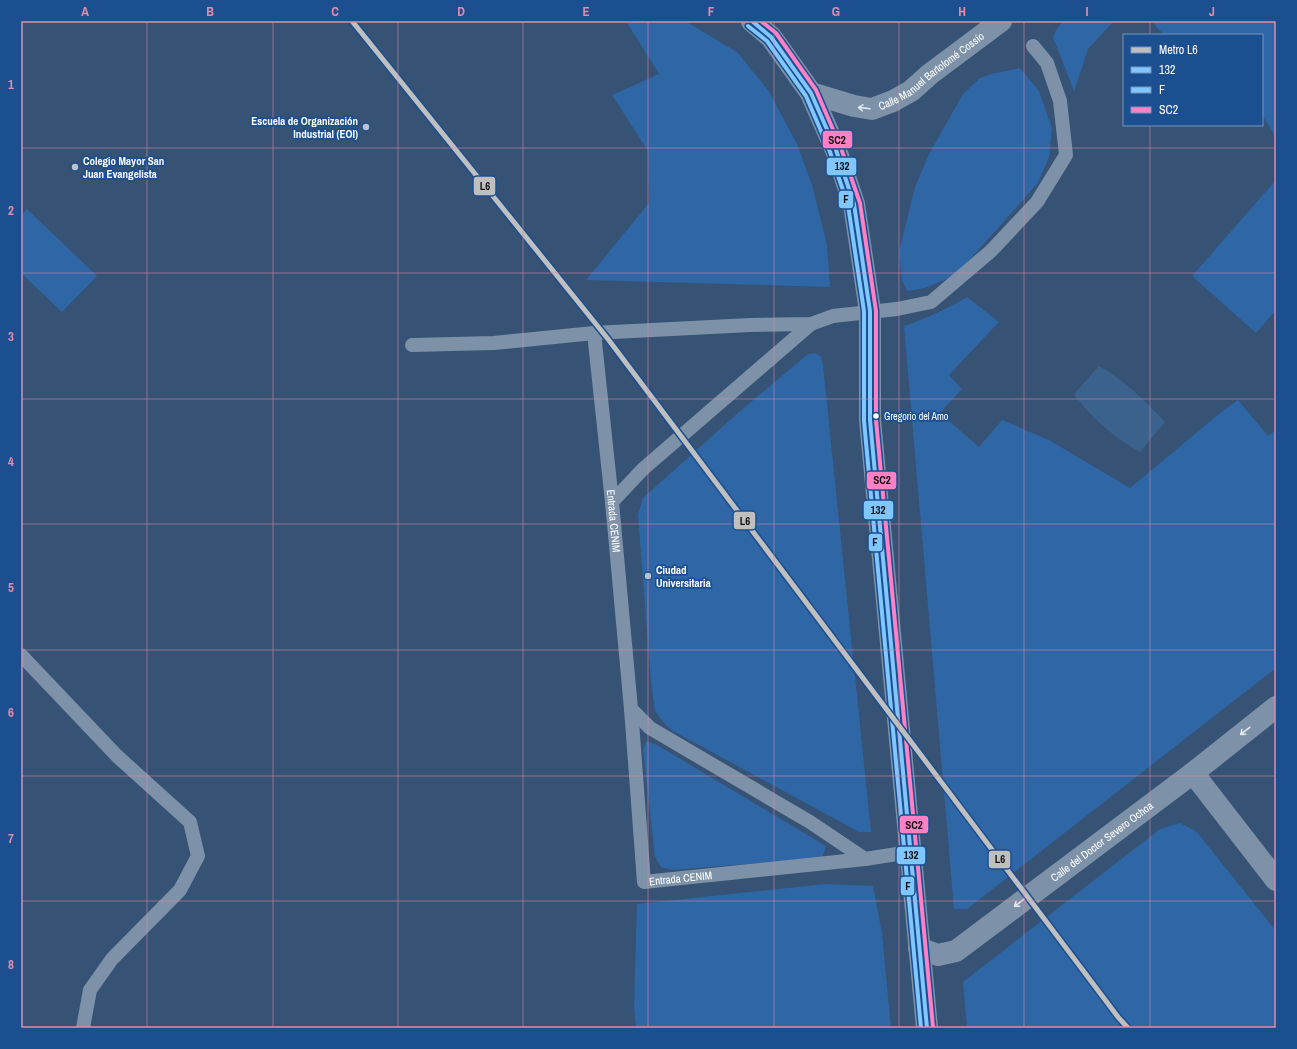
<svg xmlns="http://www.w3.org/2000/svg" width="1297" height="1049" viewBox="0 0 1297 1049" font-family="'Archivo Narrow',sans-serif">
	<rect width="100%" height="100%" fill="#365274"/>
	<path fill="#2f66a5" d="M 626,21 L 685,21 L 737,52 L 768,90 L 797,144 L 812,185 L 827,245 L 830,287 L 586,280 L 649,203 L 648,151 L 612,95 L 659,74 Z
		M 1063,21 L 1114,21 L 1088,49 L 1074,91 L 1053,37 L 1056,30 Z
		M 1151,21 L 1276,21 L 1276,137 L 1262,115 L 1262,35 L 1164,35 Z
		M 1020,68 L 1039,91 L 1052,128 L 1049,157 L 1038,183 L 956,275 L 925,288 L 907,291 L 902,281 L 899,252 L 915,187 L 929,154 L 963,94 L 980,78 L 991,74 Z
		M 1276,180 L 1276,310 L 1256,333 L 1192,276 Z
		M 27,209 L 97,276 L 62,312 L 21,273 L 21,215 Z
		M 967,297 L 999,322 L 949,375 L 962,389 L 940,413 L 979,447 L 1002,420 L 1049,440 L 1130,488 L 1220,413 L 1238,400 L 1268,436 L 1276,430 L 1276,668 L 967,909 L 954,909 L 904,326 C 927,318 947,309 967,297 Z
		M 815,353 L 821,357 L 823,365 L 871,832 L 859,832 L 673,731 L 666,725 L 655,711 L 651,682 L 638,515 L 643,498 L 739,412 L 808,354 Z
		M 646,741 L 657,745 L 826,846 L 822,858 L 672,870 L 661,867 L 655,857 L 643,750 Z
		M 1180,823 L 1196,831 L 1276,931 L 1276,1028 L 967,1028 L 963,982 L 1160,829 Z
		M 825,884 L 873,886 L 882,933 L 891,1028 L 636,1028 L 634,1006 L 637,904 Z"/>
	<path fill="#3b618d" d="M 1099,366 C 1123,379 1147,402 1165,422 L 1140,452 C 1116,439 1090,417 1074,394 Z"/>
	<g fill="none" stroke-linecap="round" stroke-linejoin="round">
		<g stroke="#7d92a8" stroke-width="14">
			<path id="s1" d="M 594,333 L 612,502 L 631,709 L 644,882 L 865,859 L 910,852"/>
			<path d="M 412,345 L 494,343 L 594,333 L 750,325 L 811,324 L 833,316 L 897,309 L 931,302 L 991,251 L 1037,202 L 1066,155 L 1060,101 L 1047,63 L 1033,46"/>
			<path d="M 612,502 L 643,469 L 811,324"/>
			<path d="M 21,655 L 117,756 L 190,822 L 198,856 L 180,890 L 112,959 L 90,990 L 83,1028"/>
			<path d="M 631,709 L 650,728 L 810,822 L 865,859"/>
		</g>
		<g stroke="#7d92a8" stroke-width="22">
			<path id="s2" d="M 811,93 L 854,106 L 872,109 L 893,101 L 911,91 L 930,74 L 1001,21"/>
			<path d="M 1193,773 L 1276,880"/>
			<path id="s3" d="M 919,948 L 938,955 L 956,951 L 1193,773 L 1276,707"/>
		</g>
		<path stroke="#7d92a8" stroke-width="22" d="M 752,21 L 771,37 L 811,93 L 836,150 L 854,204 L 870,311 L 870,420 L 927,1028"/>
		<defs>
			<path id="bus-1" d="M 752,21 L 771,37 L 811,93 L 836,150 L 854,204 L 870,311 L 870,420 L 927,1028"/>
			<path id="bus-2" d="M 748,26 L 767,41 L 806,96 L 830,152 L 848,205 L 864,311 L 864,421 L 921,1028"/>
			<path id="bus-3" d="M 761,21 L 776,33 L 816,90 L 841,148 L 860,203 L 876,311 L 876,420 L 933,1027"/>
		</defs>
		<use href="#bus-1" stroke="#1b4f8f" stroke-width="7"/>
		<use href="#bus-2" stroke="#1b4f8f" stroke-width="7"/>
		<use href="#bus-3" stroke="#1b4f8f" stroke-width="7"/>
		<use href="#bus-1" stroke="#80c6ff" stroke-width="4"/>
		<use href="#bus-2" stroke="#80c6ff" stroke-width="4"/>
		<use href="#bus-3" stroke="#ff80c5" stroke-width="4"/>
		<defs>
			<path id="metro-1" d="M 352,21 L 608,339 L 1118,1017 L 1128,1028"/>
		</defs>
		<use href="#metro-1" stroke="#1b4f8f" stroke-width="8"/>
		<use href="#metro-1" stroke="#bfbfbf" stroke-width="5"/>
	</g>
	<defs><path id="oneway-shaft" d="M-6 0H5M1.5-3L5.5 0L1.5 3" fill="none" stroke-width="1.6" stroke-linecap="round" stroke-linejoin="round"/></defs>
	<g stroke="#e5e9ee">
		<use href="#oneway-shaft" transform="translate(864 108) rotate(-173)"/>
		<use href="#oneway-shaft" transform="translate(1245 731) rotate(142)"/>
		<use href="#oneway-shaft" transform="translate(1019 903) rotate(143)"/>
	</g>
	<path fill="none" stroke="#e08cad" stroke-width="1" stroke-opacity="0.55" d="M 147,21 L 147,1028M 273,21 L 273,1028M 398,21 L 398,1028M 523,21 L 523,1028M 648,21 L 648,1028M 774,21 L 774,1028M 899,21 L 899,1028M 1024,21 L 1024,1028M 1150,21 L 1150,35M 1150,125 L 1150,1028M 21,148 L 1276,148M 21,273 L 1276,273M 21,399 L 1276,399M 21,524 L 1276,524M 21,650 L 1276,650M 21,776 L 1276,776M 21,901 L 1276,901"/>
	<g fill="#b9c2ce" stroke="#1b4f8f" stroke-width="1.5">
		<circle cx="366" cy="127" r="4"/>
		<circle cx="75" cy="167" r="4"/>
		<circle cx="648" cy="576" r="4"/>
	</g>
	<circle fill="#fff" stroke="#1b4f8f" stroke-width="1.5" cx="876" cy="416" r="3.5"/>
	<g text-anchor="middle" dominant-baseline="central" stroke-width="3.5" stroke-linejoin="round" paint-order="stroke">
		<g font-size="10" fill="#fff" stroke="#1b4f8f" text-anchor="start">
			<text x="884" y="416">Gregorio del Amo</text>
		</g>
		<g font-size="11" fill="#fff" stroke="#1b4f8f">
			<text stroke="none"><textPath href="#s2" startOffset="134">Calle Manuel Bartolomé Cossío</textPath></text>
			<text stroke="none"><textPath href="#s1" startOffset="189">Entrada CENIM</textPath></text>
			<text stroke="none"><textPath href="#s3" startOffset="221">Calle del Doctor Severo Ochoa</textPath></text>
			<text stroke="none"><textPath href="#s1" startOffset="588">Entrada CENIM</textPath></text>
		</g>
		<g font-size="11" font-weight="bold" fill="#fff" stroke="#1b4f8f" text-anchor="start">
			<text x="358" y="121" text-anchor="end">Escuela de Organización<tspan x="358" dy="13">Industrial (EOI)</tspan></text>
			<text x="83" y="161">Colegio Mayor San<tspan x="83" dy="13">Juan Evangelista</tspan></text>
			<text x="656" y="570">Ciudad<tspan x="656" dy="13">Universitaria</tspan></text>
		</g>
	</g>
	<g stroke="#1b4f8f" stroke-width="1.5">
		<rect x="822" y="130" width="31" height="19" rx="4" fill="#ff80c5"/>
		<rect x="826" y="157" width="31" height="19" rx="4" fill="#80c6ff"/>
		<rect x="473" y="176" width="23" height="20" rx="4" fill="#bfbfbf"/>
		<rect x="838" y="190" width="16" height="19" rx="4" fill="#80c6ff"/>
		<rect x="866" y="471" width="31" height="19" rx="4" fill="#ff80c5"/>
		<rect x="863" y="500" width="31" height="20" rx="4" fill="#80c6ff"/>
		<rect x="733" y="511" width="23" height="19" rx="4" fill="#bfbfbf"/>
		<rect x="868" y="533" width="15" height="19" rx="4" fill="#80c6ff"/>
		<rect x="899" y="815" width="30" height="19" rx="4" fill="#ff80c5"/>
		<rect x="896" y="846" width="30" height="19" rx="4" fill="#80c6ff"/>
		<rect x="988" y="850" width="23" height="19" rx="4" fill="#bfbfbf"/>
		<rect x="900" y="876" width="15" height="20" rx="4" fill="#80c6ff"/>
	</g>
	<g font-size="11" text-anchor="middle" font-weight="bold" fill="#111">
		<text x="837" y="144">SC2</text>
		<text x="842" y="170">132</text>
		<text x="485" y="190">L6</text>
		<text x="846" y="203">F</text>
		<text x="882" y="484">SC2</text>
		<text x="878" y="514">132</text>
		<text x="745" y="525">L6</text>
		<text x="875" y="546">F</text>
		<text x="914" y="829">SC2</text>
		<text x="911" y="859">132</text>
		<text x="1000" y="863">L6</text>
		<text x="908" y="890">F</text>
	</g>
	<rect width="1297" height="1049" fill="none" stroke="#1b4f8f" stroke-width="44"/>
	<rect x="1123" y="34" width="140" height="92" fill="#1b4f8f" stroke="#7695bc"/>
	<rect x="1131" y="47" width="20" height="6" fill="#bfbfbf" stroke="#7695bc"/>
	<text x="1159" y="54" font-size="12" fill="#ffffff">Metro L6</text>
	<rect x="1131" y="67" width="20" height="6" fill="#80c6ff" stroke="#7695bc"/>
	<text x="1159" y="74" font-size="12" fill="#ffffff">132</text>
	<rect x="1131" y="87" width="20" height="6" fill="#80c6ff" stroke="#7695bc"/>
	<text x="1159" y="94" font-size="12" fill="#ffffff">F</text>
	<rect x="1131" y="107" width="20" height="6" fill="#ff80c5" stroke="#7695bc"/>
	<text x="1159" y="114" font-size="12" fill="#ffffff">SC2</text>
	<rect x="22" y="22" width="1253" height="1005" fill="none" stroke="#e08cad" stroke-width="1.5"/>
	<g font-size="13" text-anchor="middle" font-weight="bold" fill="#e08cad">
		<text x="85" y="16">A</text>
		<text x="210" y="16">B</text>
		<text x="335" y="16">C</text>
		<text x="461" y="16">D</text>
		<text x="586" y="16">E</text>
		<text x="711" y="16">F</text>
		<text x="836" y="16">G</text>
		<text x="962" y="16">H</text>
		<text x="1087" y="16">I</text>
		<text x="1212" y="16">J</text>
		<text x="11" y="89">1</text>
		<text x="11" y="215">2</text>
		<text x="11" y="341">3</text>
		<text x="11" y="466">4</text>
		<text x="11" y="592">5</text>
		<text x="11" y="717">6</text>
		<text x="11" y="843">7</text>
		<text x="11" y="969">8</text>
	</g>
</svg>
